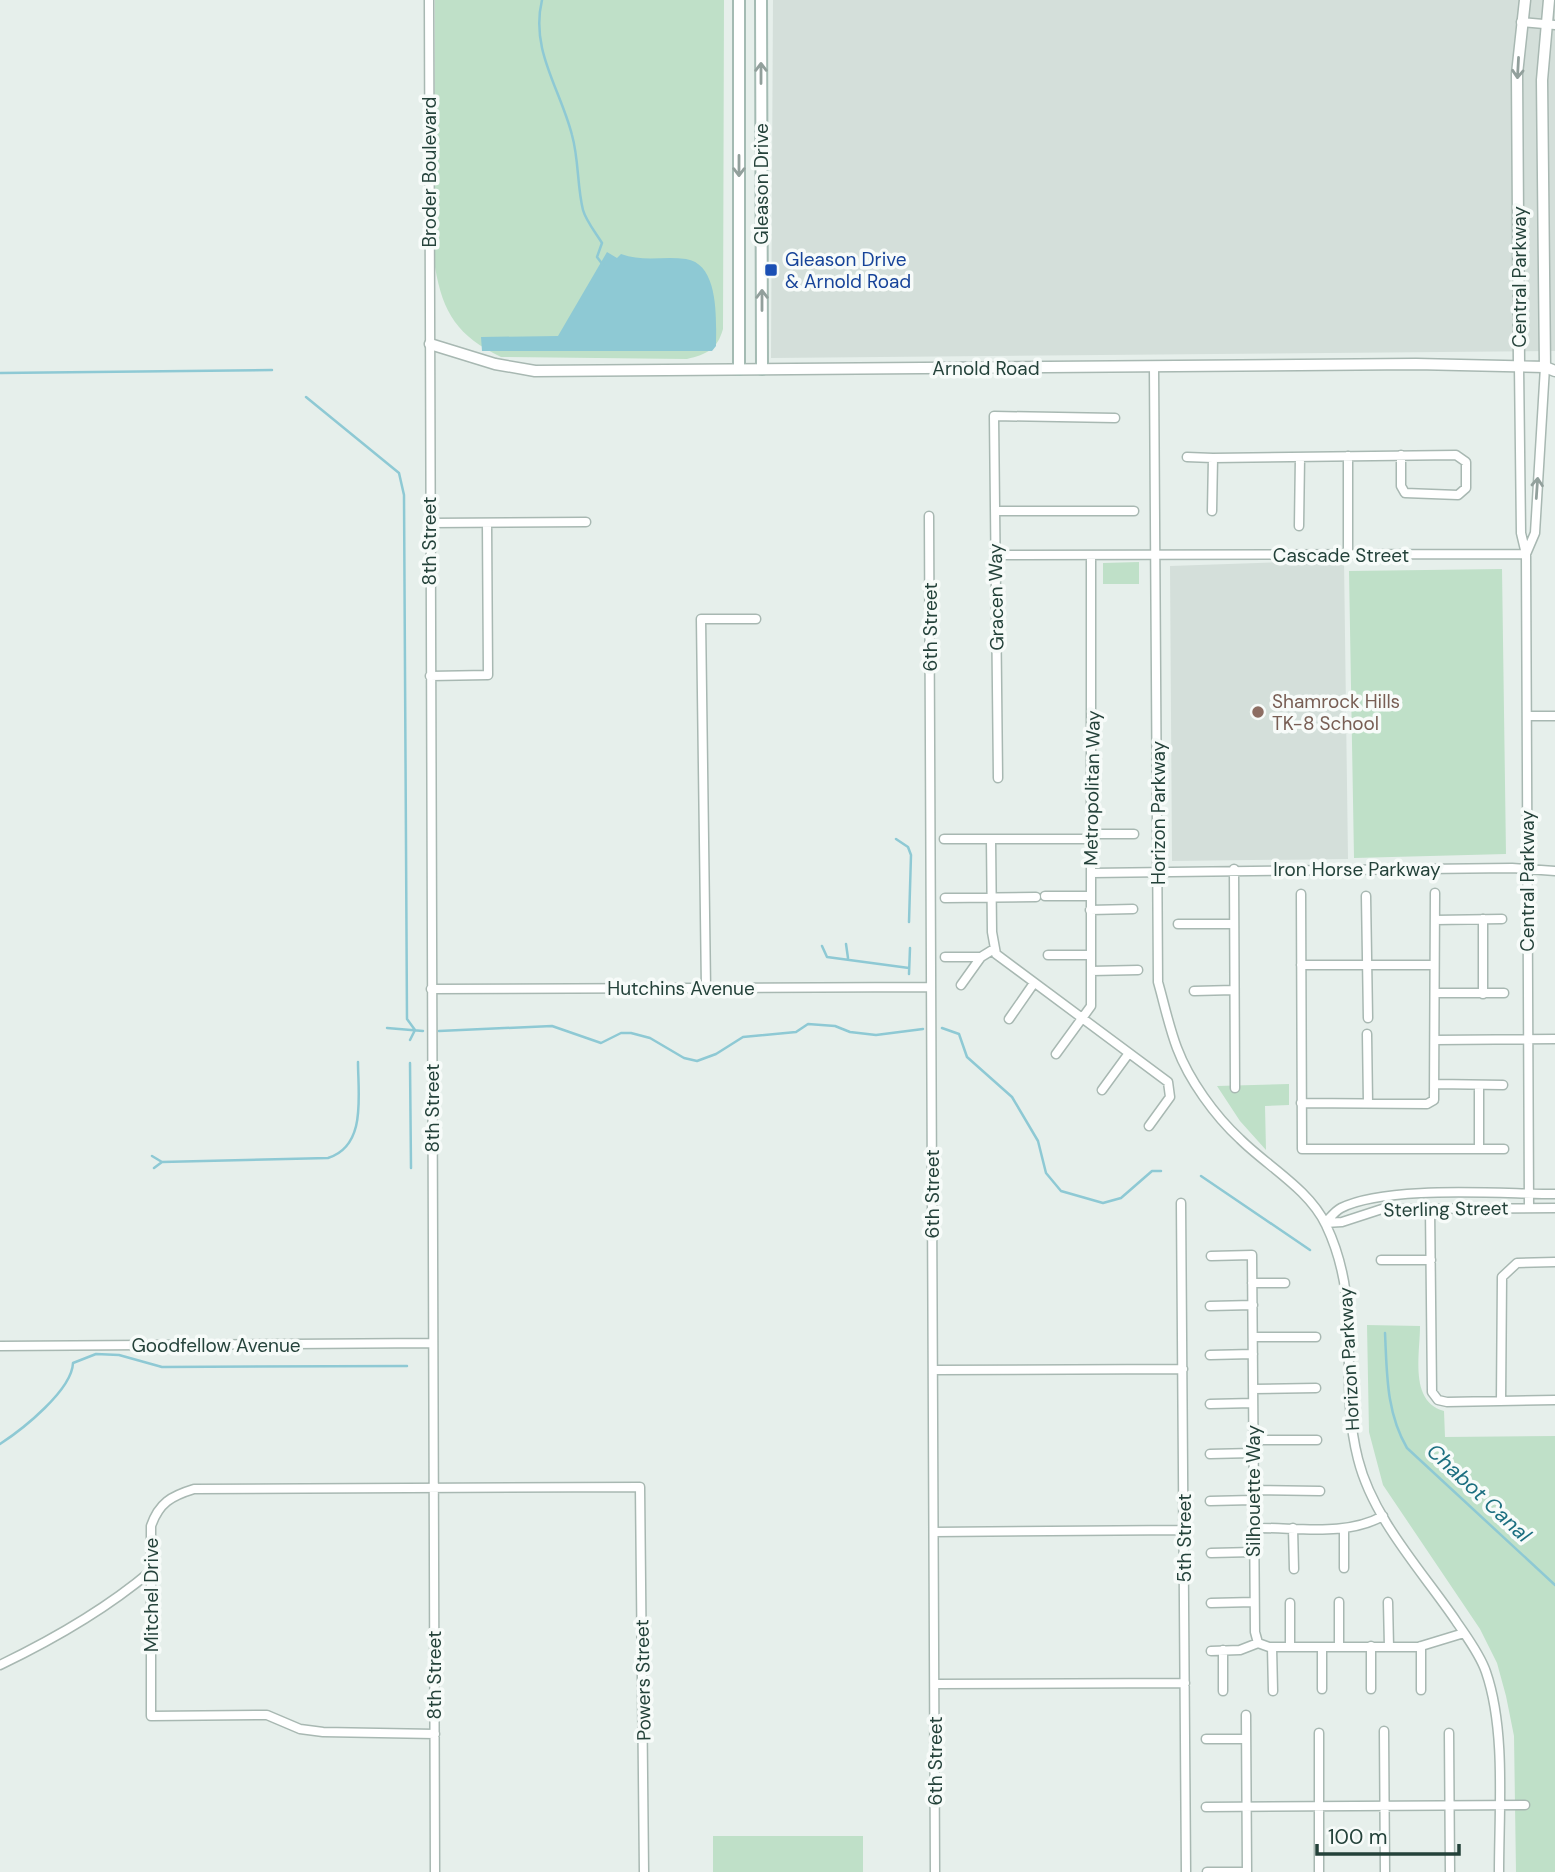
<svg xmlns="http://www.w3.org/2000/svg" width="1555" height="1872" viewBox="0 0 1555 1872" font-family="'DM Sans',sans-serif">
	<rect width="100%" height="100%" fill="#e6efeb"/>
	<path fill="#d4dfda" d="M 773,0 L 1555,0 L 1555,351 L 771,358 Z
		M 1344,560 L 1348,859 L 1172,861 L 1170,566 Z"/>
	<path fill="#bfe0c8" d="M 435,0 L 724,0 L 723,329 C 717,350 707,354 687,359 L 501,357 C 458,336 443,314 435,267 Z
		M 1139,562 L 1139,584 L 1103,584 L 1103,563 Z
		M 1502,569 L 1506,854 L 1354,858 L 1349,571 Z
		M 1289,1084 L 1289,1105 L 1265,1106 L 1266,1150 L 1240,1121 L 1217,1086 Z
		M 1367,1325 L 1420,1326 C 1420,1355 1409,1401 1444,1411 L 1445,1437 L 1555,1436 L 1555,1872 L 1516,1872 L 1514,1736 L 1506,1696 L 1497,1663 L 1480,1629 L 1383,1485 L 1369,1432 Z
		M 713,1836 L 863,1836 L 863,1872 L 713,1872 Z"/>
	<path fill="#8ec9d4" d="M 607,252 L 617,258 L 621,254 C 642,262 664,256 686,259 C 720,264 716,322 716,346 L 712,351 L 482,351 L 481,337 L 558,336 Z"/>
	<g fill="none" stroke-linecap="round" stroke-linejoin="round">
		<path stroke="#8ec9d4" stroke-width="2.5" d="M 542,0 C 530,50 560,88 572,135 C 579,160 577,186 583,210 C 586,221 596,233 602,243 L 597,257 L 603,265
			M 0,373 L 272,370
			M 306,397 L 399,473 L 404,495 L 407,1019 L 415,1030
			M 896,839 L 908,847 L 911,855 L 909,922
			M 846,944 L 848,958
			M 822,946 L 827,957 L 909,968
			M 909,974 L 910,948
			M 387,1028 L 423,1031
			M 942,1028 L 959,1034 L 967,1057 L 1012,1097 L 1038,1141 L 1046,1173 L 1061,1191 L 1103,1203 L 1121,1198 L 1152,1171 L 1161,1171
			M 439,1031 L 552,1026 L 601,1043 L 621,1033 L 631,1033 L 650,1038 L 684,1058 L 697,1061 L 716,1054 L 743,1037 L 796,1032 L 808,1024 L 835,1026 L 850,1032 L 876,1035 L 923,1029
			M 410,1040 L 415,1030
			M 410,1063 L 411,1168
			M 152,1156 L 162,1162 L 328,1158 C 367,1146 358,1095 358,1062
			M 154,1168 L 162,1162
			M 1201,1176 L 1310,1250
			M 1385,1333 C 1387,1373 1386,1412 1407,1448 L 1555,1585
			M 0,1444 C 23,1429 72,1390 73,1363 L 96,1354 L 119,1355 L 162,1367 L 407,1366"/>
		<defs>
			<path id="minor" d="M 429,0 L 435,1872
				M 1521,22 L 1555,25
				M 1519,366 L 1521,533 L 1526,554 L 1529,1208
				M 1154,367 L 1158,982 C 1164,1003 1169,1027 1177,1048 C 1189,1080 1215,1116 1240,1139 C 1267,1166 1309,1189 1326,1225 C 1365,1307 1337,1377 1358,1459 C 1373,1519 1422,1571 1456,1621 C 1466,1636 1480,1654 1486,1672 C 1506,1730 1499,1810 1499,1872
				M 1348,456 L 1348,555
				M 1187,457 L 1213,458 L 1456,455 L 1466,462 L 1466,488 L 1458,495 L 1405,493 L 1401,486 L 1401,455
				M 995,511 L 1134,511
				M 1212,511 L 1213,458
				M 929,516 L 935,1872
				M 429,523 L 586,522
				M 1299,526 L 1300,457
				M 1526,554 L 1535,533 L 1545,367
				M 996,555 L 1526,554
				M 430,676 L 488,675 L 487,523
				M 1527,716 L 1555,716
				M 998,778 L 994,416 L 1115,418
				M 1091,834 L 1134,834
				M 944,839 L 1091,839
				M 991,840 L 992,932 L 996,954 L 1168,1082 L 1170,1097 L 1149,1126
				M 1234,869 L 1235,1088
				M 1091,873 L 1512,868 L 1555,871
				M 1301,894 L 1302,1149 L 1504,1149
				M 1045,896 L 1090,896
				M 1366,896 L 1368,1018
				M 945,898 L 1036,897
				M 1090,910 L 1133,909
				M 1435,920 L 1502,919
				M 1178,924 L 1234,924
				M 1048,955 L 1091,955
				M 945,957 L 981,957
				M 1301,965 L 1434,965
				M 1091,971 L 1138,970
				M 961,985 L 981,957 L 994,949
				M 706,988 L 701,619 L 756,619
				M 431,989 L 931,987
				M 1194,991 L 1234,990
				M 1435,993 L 1504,993
				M 1483,994 L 1483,919
				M 1009,1019 L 1034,983
				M 1367,1034 L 1368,1103
				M 1435,1040 L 1555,1039
				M 1056,1054 L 1091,1006 L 1091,556
				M 1436,1084 L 1503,1085
				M 1479,1085 L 1479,1149
				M 1102,1090 L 1129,1053
				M 1301,1103 L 1427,1104 L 1434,1100 L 1435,893
				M 1181,1203 L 1186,1872
				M 1430,1208 L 1432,1392 L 1438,1400 L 1447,1402 L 1555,1400
				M 1325,1223 C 1330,1218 1335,1211 1341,1208 C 1387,1185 1500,1194 1555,1194
				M 1325,1223 L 1342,1222 L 1382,1209 L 1555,1208
				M 1211,1256 L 1252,1255 L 1255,1632 L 1258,1643
				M 1381,1260 L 1431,1260
				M 1252,1283 L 1285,1283
				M 1210,1306 L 1253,1305
				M 1253,1337 L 1316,1337
				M 0,1346 L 433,1343
				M 1210,1355 L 1253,1354
				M 934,1370 L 1183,1369
				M 1253,1389 L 1316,1388
				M 1501,1401 L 1502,1277 L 1517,1263 L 1555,1262
				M 1210,1404 L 1253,1403
				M 1253,1440 L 1317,1440
				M 1210,1454 L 1253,1453
				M 1253,1490 L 1320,1491
				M 1210,1501 L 1253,1500
				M 1253,1528 C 1296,1527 1345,1537 1383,1516
				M 1293,1528 L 1294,1569
				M 934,1532 L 1184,1530
				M 1211,1553 L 1254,1552
				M 1344,1568 L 1344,1528
				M 1388,1602 L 1389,1647
				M 1211,1603 L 1254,1602
				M 1258,1643 L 1269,1647 L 1418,1647 L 1464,1633
				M 1371,1646 L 1371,1689
				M 1421,1646 L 1421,1690
				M 1272,1647 L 1273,1691
				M 1290,1647 L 1290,1603
				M 1339,1647 L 1339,1602
				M 1223,1650 L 1223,1691
				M 1211,1651 L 1240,1650 L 1258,1643
				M 0,1665 C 54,1639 105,1610 151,1571
				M 935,1684 L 1185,1683
				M 1322,1689 L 1322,1647
				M 1246,1715 L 1247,1872
				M 1384,1731 L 1385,1872
				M 1319,1733 L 1319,1872
				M 1449,1733 L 1450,1872
				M 435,1734 L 323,1732 L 300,1729 L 267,1715 L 151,1716 L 151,1526 C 159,1503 171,1496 194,1489 L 640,1487 L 644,1872
				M 1206,1739 L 1246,1739
				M 1206,1807 L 1525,1805
				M 1207,1872 L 1247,1872"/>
			<path id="tertiary" d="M 430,344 L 495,364 L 535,371 L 1416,364 L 1545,367 L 1555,371
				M 1519,366 L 1517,74 L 1525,0
				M 1545,367 L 1542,80 L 1549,0"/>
			<path id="secondary" d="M 739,0 L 739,369
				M 761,0 L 762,369"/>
		</defs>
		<use href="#minor" stroke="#a8b8b2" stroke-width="11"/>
		<use href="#tertiary" stroke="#a8b8b2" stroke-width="13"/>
		<use href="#secondary" stroke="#a4bbb3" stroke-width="14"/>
		<use href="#minor" stroke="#fff" stroke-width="8"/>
		<use href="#tertiary" stroke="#fff" stroke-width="10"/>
		<use href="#secondary" stroke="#fff" stroke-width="10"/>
	</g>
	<defs><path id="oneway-shaft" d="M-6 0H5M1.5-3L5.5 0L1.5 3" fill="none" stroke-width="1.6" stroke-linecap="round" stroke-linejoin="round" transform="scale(1.75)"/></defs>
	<g stroke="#92a09c">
		<use href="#oneway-shaft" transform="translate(1518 68) rotate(93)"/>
		<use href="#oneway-shaft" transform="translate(761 73) rotate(-90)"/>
		<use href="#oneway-shaft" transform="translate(739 166) rotate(90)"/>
		<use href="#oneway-shaft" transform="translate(762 300) rotate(-90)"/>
		<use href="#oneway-shaft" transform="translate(1537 488) rotate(-86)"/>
	</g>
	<rect fill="#1a4fb4" stroke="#f7fbf9" stroke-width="2.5" x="764" y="263" width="14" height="14" rx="3.5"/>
	<circle fill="#8d6e63" stroke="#f7fbf9" stroke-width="2.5" cx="1258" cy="712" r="7"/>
	<g text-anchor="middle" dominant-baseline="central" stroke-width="7" stroke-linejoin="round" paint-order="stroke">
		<g font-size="19" fill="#24423a" stroke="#f7fbf9">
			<text transform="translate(429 172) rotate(-90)">Broder Boulevard</text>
			<text transform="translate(761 184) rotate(-90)">Gleason Drive</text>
			<text transform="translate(1519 277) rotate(-90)">Central Parkway</text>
			<text x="986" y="368">Arnold Road</text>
			<text transform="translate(429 541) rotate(-90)">8th Street</text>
			<text x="1341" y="555">Cascade Street</text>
			<text transform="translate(996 597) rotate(-91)">Gracen Way</text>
			<text transform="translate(930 627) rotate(-90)">6th Street</text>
			<text transform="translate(1092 788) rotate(-89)">Metropolitan Way</text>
			<text transform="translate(1158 813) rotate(-90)">Horizon Parkway</text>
			<text x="1357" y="869">Iron Horse Parkway</text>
			<text transform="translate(1527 881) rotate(-90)">Central Parkway</text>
			<text x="681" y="988">Hutchins Avenue</text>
			<text transform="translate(432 1108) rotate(-90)">8th Street</text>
			<text transform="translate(932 1194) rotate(-90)">6th Street</text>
			<text transform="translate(1446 1209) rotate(-1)">Sterling Street</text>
			<text x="216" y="1345">Goodfellow Avenue</text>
			<text transform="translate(1349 1359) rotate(-93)">Horizon Parkway</text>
			<text transform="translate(1253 1491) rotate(-90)">Silhouette Way</text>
			<text transform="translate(1184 1538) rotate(-90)">5th Street</text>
			<text transform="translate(151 1595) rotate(-90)">Mitchel Drive</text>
			<text transform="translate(434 1675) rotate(-90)">8th Street</text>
			<text transform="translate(643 1680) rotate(-91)">Powers Street</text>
			<text transform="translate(935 1761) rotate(-90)">6th Street</text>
		</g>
		<g font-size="19" fill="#164399" stroke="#f7fbf9" text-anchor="start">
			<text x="785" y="259">Gleason Drive<tspan x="785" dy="22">&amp; Arnold Road</tspan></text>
		</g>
		<g font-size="19" fill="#785e54" stroke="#f7fbf9" text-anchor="start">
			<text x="1272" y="701">Shamrock Hills<tspan x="1272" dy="22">TK-8 School</tspan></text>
		</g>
		<g font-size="21" font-style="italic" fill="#1c6f80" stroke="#f7fbf9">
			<text transform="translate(1479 1493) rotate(43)">Chabot Canal</text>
		</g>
	</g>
	<path d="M1317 1844v10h142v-10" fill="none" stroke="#24423a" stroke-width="3.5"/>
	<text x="1328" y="1844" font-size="21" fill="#24423a" stroke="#f7fbf9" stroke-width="5" paint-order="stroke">100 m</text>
</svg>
